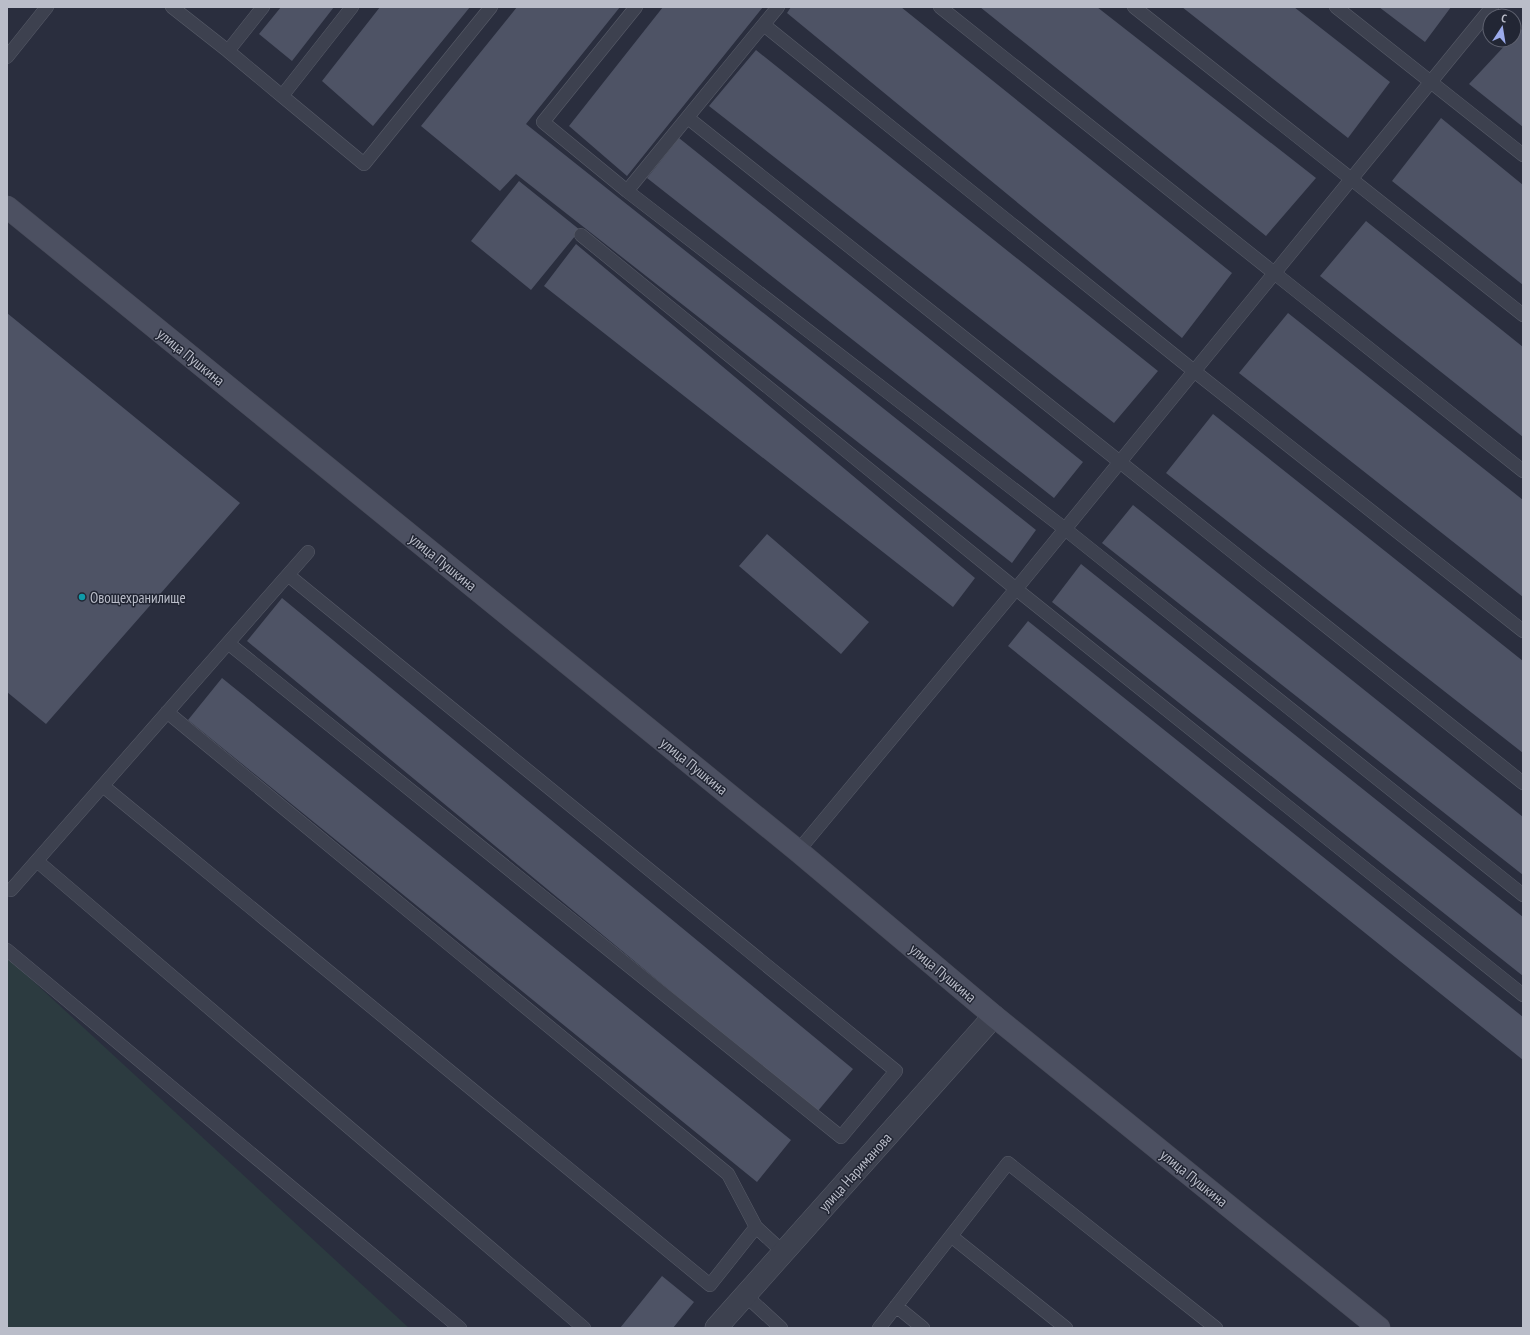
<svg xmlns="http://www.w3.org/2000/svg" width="1530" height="1335" viewBox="0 0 1530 1335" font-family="'PT Sans Narrow',sans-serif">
	<rect width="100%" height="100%" fill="#2a2e3e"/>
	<path fill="#2c3b40" d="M 7,957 L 409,1328 L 7,1328 Z"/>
	<path fill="#4e5365" d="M 281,7 L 334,7 L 292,61 L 259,34 Z
		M 380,7 L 470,7 L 373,126 L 322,81 Z
		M 517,7 L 620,7 L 526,124 L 1036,530 L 1012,563 L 516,174 L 500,191 L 421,126 Z
		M 663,7 L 763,7 L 627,176 L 569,126 Z
		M 791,7 L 901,7 L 1232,273 L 1182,338 L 787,13 Z
		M 980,7 L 1097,7 L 1316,178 L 1266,236 Z
		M 1182,7 L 1294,7 L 1390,82 L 1348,138 Z
		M 1379,7 L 1451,7 L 1425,42 Z
		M 1521,29 L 1523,31 L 1523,127 L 1469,84 L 1510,40 L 1514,40 L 1514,36 Z
		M 756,50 L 1158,371 L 1114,423 L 709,106 Z
		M 1441,118 L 1523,185 L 1523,285 L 1392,181 Z
		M 679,138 L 1083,462 L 1054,498 L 647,178 Z
		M 519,181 L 580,230 L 531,290 L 471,241 Z
		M 1366,221 L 1523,347 L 1523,437 L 1320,276 Z
		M 576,244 L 975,578 L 953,607 L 544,286 Z
		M 7,313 L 240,503 L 46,724 L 7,692 Z
		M 1288,313 L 1523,500 L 1523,597 L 1239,373 Z
		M 1213,414 L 1523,661 L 1523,753 L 1166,473 Z
		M 1133,505 L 1523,817 L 1523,875 L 1102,543 Z
		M 767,534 L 869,622 L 841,654 L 739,566 Z
		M 1081,564 L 1523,917 L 1523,976 L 1052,602 Z
		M 282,598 L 853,1069 L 817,1112 L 247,641 Z
		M 1028,621 L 1523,1017 L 1523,1060 L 1008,646 Z
		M 222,678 L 791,1140 L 757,1182 L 188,720 Z
		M 662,1276 L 694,1302 L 673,1328 L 620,1328 Z"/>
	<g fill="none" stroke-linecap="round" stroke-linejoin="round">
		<defs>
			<path id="lane" d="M 172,7 L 228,51 L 263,7
				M 636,7 L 543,122 L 627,191 L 778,7
				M 940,7 L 1523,471
				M 1134,7 L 1523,315
				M 1336,7 L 1523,155
				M 764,25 L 1194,371 L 1523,631
				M 228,51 L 282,96 L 352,7
				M 7,57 L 47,7
				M 282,96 L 364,164 L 491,7
				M 688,118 L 1523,783
				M 627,191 L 1065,529 L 1523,895
				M 581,235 L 1016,589 L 1523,995
				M 228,643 L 841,1137 L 896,1071 L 288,575
				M 103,786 L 710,1285 L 756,1227 L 728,1174 L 167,712
				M 798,851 L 1016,589 L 1492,7
				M 37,861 L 584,1328
				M 11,890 L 308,552
				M 7,950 L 460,1328
				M 756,1227 L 783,1252
				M 951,1236 L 1066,1328
				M 745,1295 L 781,1328
				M 896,1306 L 923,1328
				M 879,1328 L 1008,1163 L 1216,1328"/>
			<path id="street" d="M 716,1328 L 994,1016"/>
			<path id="secondary" d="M 7,207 L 798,851 L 994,1016 L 1379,1328"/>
		</defs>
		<use href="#lane" stroke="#585c69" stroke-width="14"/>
		<use href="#street" stroke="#585c69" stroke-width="23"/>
		<use href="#secondary" stroke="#474a58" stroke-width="23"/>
		<use href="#lane" stroke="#3d414f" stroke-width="13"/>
		<use href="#street" stroke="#3d414f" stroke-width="22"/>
		<use href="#secondary" stroke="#4c5061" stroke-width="22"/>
	</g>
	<circle fill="#0f9aa8" stroke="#222634" stroke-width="1.5" cx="82" cy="597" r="4"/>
	<g text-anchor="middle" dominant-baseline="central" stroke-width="3" stroke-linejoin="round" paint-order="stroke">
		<g font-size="15" fill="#babdc9" stroke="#222634">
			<text transform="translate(191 357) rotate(39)">улица Пушкина</text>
			<text transform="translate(443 562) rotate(39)">улица Пушкина</text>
			<text transform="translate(694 766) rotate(39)">улица Пушкина</text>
			<text transform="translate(943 973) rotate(40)">улица Пушкина</text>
			<text transform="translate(855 1172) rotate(-48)">улица Нариманова</text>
			<text transform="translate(1194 1178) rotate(39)">улица Пушкина</text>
		</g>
		<g font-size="15" fill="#babdc9" stroke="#222634" text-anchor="start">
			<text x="90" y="597">Овощехранилище</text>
		</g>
	</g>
	<rect width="1530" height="1335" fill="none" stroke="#babdc9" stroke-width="16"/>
	<g transform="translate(1502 28) rotate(12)"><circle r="19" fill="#222634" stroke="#5f6270"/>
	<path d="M0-3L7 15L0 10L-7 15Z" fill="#9cabeb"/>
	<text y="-6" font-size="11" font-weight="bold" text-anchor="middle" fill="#babdc9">С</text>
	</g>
</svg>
